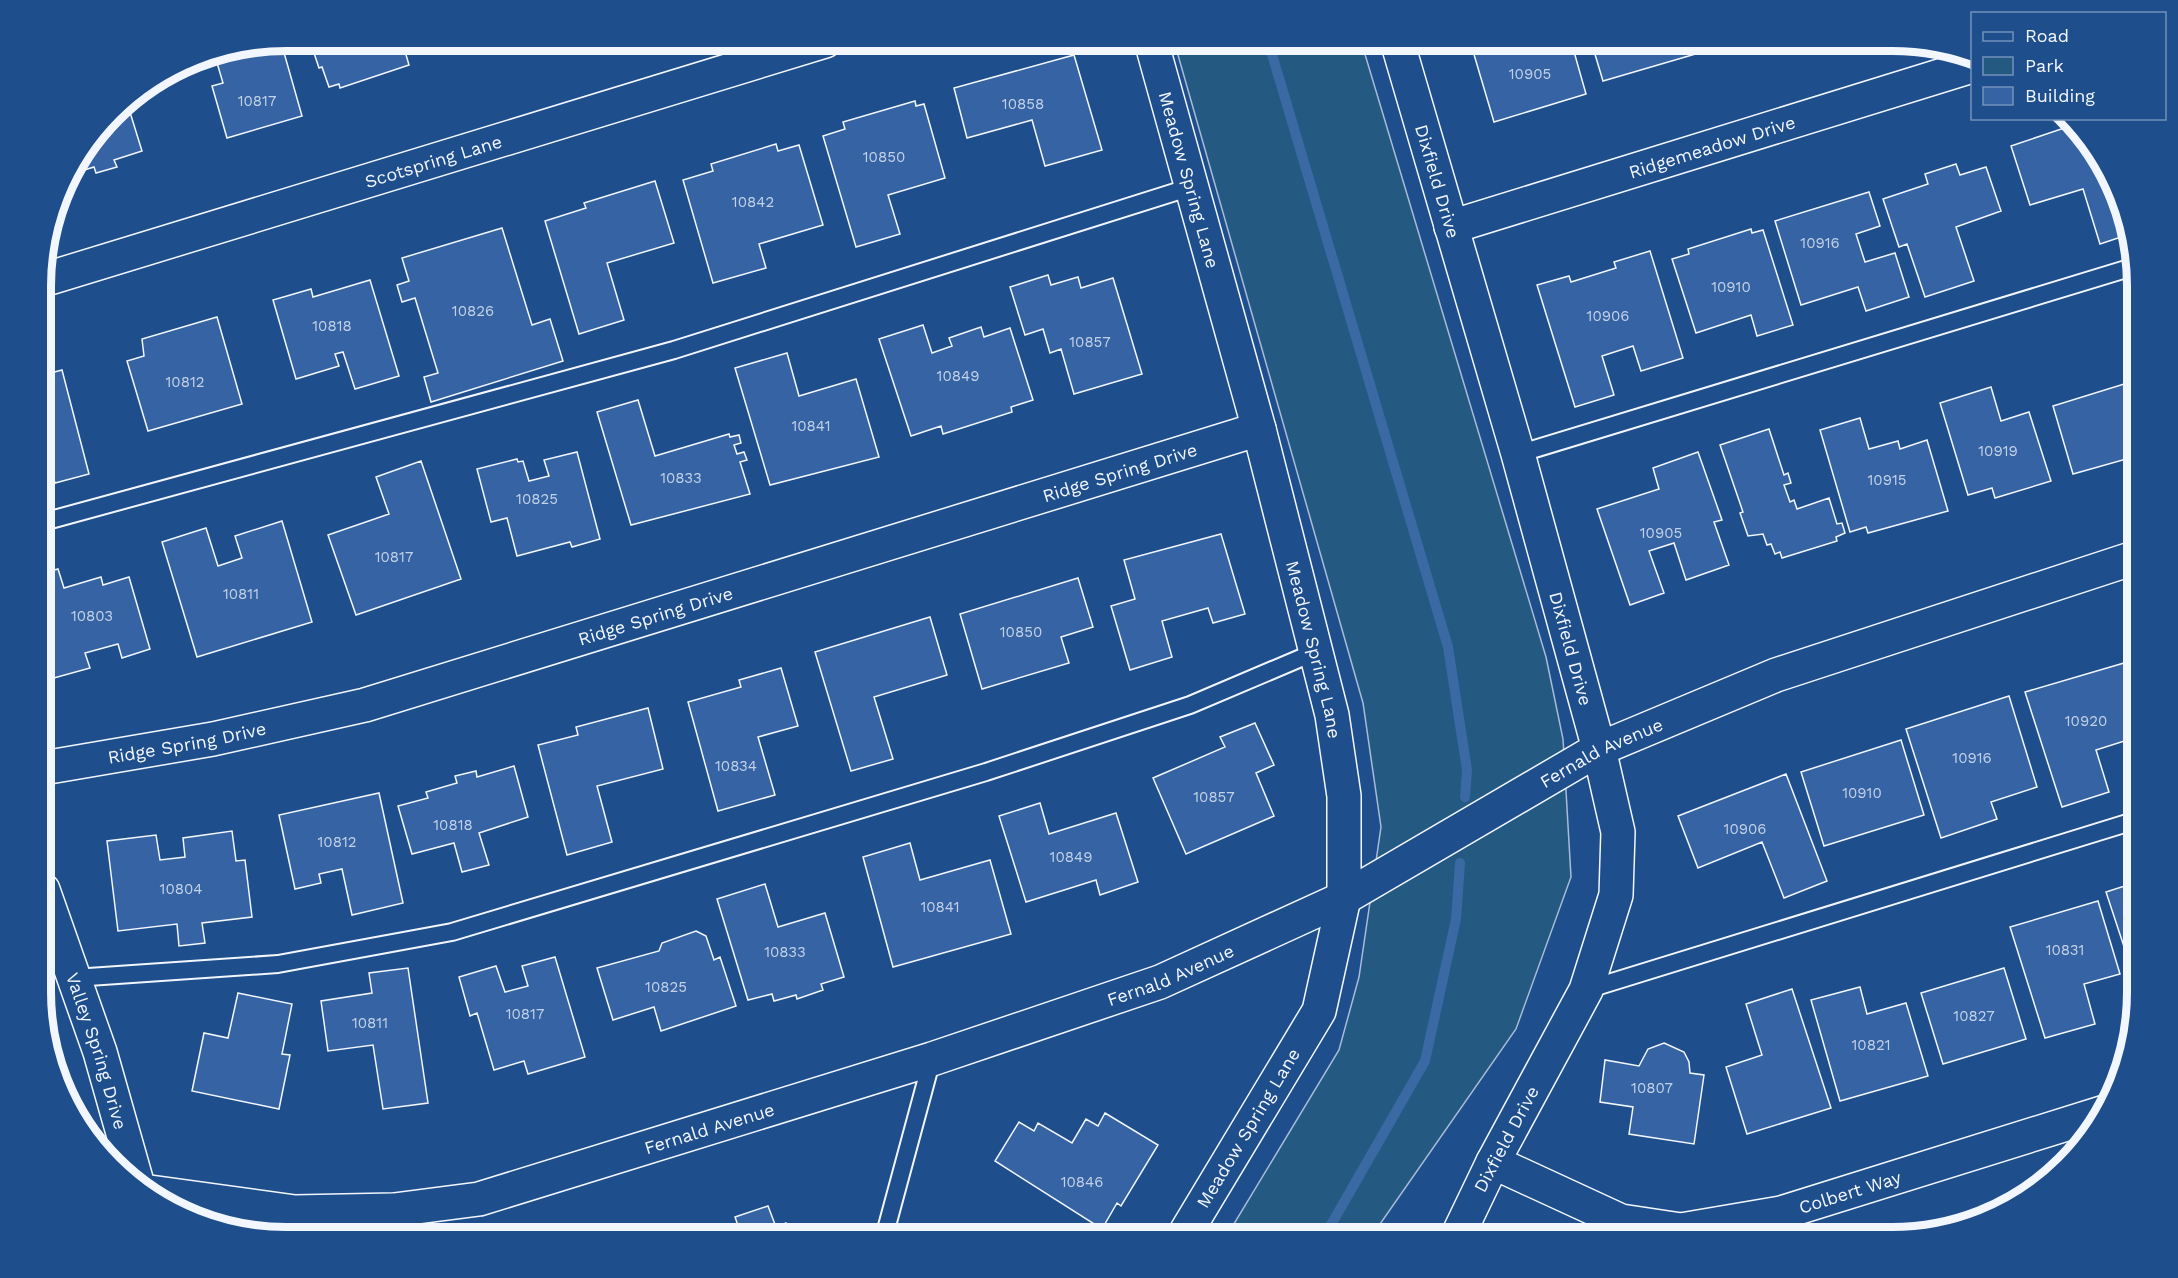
<svg xmlns="http://www.w3.org/2000/svg" width="2178" height="1278" viewBox="0 0 2178 1278" font-family="'Work Sans',sans-serif">
	<rect width="100%" height="100%" fill="#1f4e8c"/>
	<path fill="#245a82" stroke="#a8bbd7" stroke-width="1.5" d="M 1174,41 L 1361,41 L 1546,657 L 1563,739 L 1571,877 L 1516,1029 L 1371,1237 L 1226,1237 L 1339,1050 L 1359,977 L 1381,827 L 1363,703 Z"/>
	<g fill="none" stroke-linecap="round" stroke-linejoin="round">
		<path stroke="#3b69a3" stroke-width="10" d="M 1268,41 L 1448,647 L 1467,770 L 1465,797
			M 1324,1237 L 1425,1061 L 1456,919 L 1460,863"/>
	</g>
	<path fill="#3563a3" stroke="#f2f6ff" stroke-width="1.5" d="M 310,41 L 371,41 L 372,43 L 380,41 L 402,41 L 409,65 L 340,88 L 339,84 L 329,87 L 322,67 L 319,68 Z
		M 479,41 L 521,41 L 501,47 L 499,42 L 481,47 Z
		M 1470,41 L 1521,41 L 1526,54 L 1571,41 L 1586,94 L 1494,122 Z
		M 1591,41 L 1695,41 L 1699,53 L 1603,81 Z
		M 281,42 L 302,116 L 227,138 L 212,86 L 223,83 L 215,56 L 198,61 L 197,58 Z
		M 1074,55 L 1102,150 L 1045,166 L 1032,120 L 967,138 L 954,88 Z
		M 915,101 L 916,106 L 924,104 L 945,178 L 888,195 L 900,234 L 856,247 L 823,136 L 845,129 L 843,122 Z
		M 129,109 L 142,151 L 114,160 L 117,167 L 96,173 L 94,167 L 68,175 L 115,114 Z
		M 2070,126 L 2096,150 L 2125,208 L 2130,234 L 2100,244 L 2083,189 L 2030,205 L 2011,146 Z
		M 776,144 L 778,151 L 799,145 L 823,225 L 759,244 L 766,268 L 713,283 L 683,180 L 713,171 L 711,164 Z
		M 1956,164 L 1960,175 L 1986,167 L 2001,211 L 1956,227 L 1974,281 L 1925,297 L 1907,244 L 1899,247 L 1883,199 L 1928,184 L 1925,174 Z
		M 655,181 L 674,243 L 607,263 L 624,320 L 579,334 L 545,221 L 586,208 L 584,203 Z
		M 1869,192 L 1880,226 L 1856,234 L 1865,262 L 1895,253 L 1909,297 L 1866,311 L 1858,287 L 1801,305 L 1775,221 Z
		M 502,228 L 532,325 L 550,319 L 563,361 L 431,402 L 424,377 L 438,373 L 415,298 L 402,302 L 397,285 L 409,281 L 402,258 Z
		M 1751,229 L 1752,233 L 1763,230 L 1793,325 L 1757,336 L 1751,315 L 1696,333 L 1672,259 L 1689,254 L 1688,249 Z
		M 1650,251 L 1683,358 L 1641,371 L 1633,346 L 1602,356 L 1614,395 L 1575,407 L 1537,285 L 1569,276 L 1571,282 L 1616,268 L 1614,262 Z
		M 1048,275 L 1051,285 L 1078,277 L 1081,288 L 1113,278 L 1142,374 L 1074,394 L 1061,349 L 1050,353 L 1043,329 L 1025,335 L 1010,287 Z
		M 370,280 L 399,376 L 355,389 L 343,352 L 335,354 L 339,366 L 296,379 L 273,300 L 311,289 L 313,297 Z
		M 217,317 L 242,404 L 148,431 L 127,361 L 144,356 L 142,339 Z
		M 923,325 L 932,353 L 952,346 L 949,338 L 981,327 L 984,337 L 1010,328 L 1033,400 L 1011,407 L 1012,412 L 943,434 L 941,426 L 911,436 L 879,339 Z
		M 787,353 L 799,396 L 856,379 L 879,457 L 770,485 L 735,368 Z
		M 62,370 L 89,474 L 55,483 L 47,455 L 43,457 L 43,375 Z
		M 2137,380 L 2137,456 L 2073,474 L 2053,406 Z
		M 1991,387 L 2001,421 L 2029,412 L 2051,481 L 1995,498 L 1992,488 L 1968,495 L 1940,403 Z
		M 638,400 L 655,456 L 729,434 L 730,437 L 739,435 L 741,443 L 734,445 L 737,454 L 744,452 L 747,460 L 740,462 L 750,494 L 631,525 L 597,412 Z
		M 1860,418 L 1869,449 L 1898,441 L 1900,449 L 1927,440 L 1948,511 L 1868,533 L 1866,527 L 1850,532 L 1820,430 Z
		M 1769,429 L 1784,475 L 1788,473 L 1791,483 L 1784,485 L 1790,502 L 1794,500 L 1797,509 L 1829,498 L 1837,524 L 1842,523 L 1845,533 L 1836,537 L 1837,541 L 1782,558 L 1780,552 L 1775,554 L 1771,544 L 1767,545 L 1763,534 L 1748,536 L 1740,513 L 1743,512 L 1720,445 Z
		M 577,452 L 600,539 L 572,547 L 570,542 L 517,556 L 507,518 L 491,522 L 477,469 L 517,459 L 518,462 L 523,461 L 529,481 L 549,476 L 544,460 Z
		M 1698,452 L 1722,520 L 1714,522 L 1729,565 L 1686,580 L 1674,543 L 1649,551 L 1664,593 L 1630,605 L 1597,509 L 1659,489 L 1653,468 Z
		M 421,461 L 461,579 L 356,615 L 328,535 L 389,514 L 376,477 Z
		M 282,521 L 312,622 L 197,657 L 162,542 L 206,528 L 218,566 L 242,558 L 235,536 Z
		M 1221,534 L 1245,614 L 1213,623 L 1208,608 L 1162,621 L 1172,657 L 1130,670 L 1111,606 L 1135,599 L 1124,560 Z
		M 58,569 L 64,588 L 101,577 L 103,585 L 129,577 L 150,649 L 122,658 L 118,644 L 85,653 L 90,668 L 43,681 L 43,573 Z
		M 1078,578 L 1093,627 L 1061,637 L 1069,663 L 982,689 L 960,614 Z
		M 930,617 L 947,675 L 874,697 L 893,759 L 851,771 L 815,652 Z
		M 2137,656 L 2137,676 L 2131,658 Z
		M 2124,663 L 2137,705 L 2137,737 L 2096,750 L 2109,792 L 2062,807 L 2025,692 Z
		M 781,668 L 798,726 L 758,737 L 775,795 L 718,811 L 688,702 L 741,687 L 739,680 Z
		M 2009,696 L 2037,787 L 1991,802 L 1997,819 L 1941,838 L 1906,729 Z
		M 648,708 L 663,769 L 597,786 L 612,842 L 567,855 L 538,745 L 578,735 L 576,727 Z
		M 1255,723 L 1274,765 L 1256,773 L 1274,816 L 1186,854 L 1153,778 L 1225,747 L 1220,737 Z
		M 1901,740 L 1924,815 L 1824,846 L 1801,772 Z
		M 514,766 L 528,817 L 479,833 L 489,865 L 462,872 L 454,843 L 412,854 L 398,806 L 428,798 L 426,792 L 457,783 L 455,776 L 476,771 L 477,777 Z
		M 1786,774 L 1827,881 L 1784,898 L 1762,842 L 1698,868 L 1678,816 Z
		M 379,793 L 403,903 L 352,915 L 342,869 L 319,874 L 321,883 L 295,889 L 279,815 Z
		M 1040,803 L 1049,834 L 1116,813 L 1138,882 L 1100,895 L 1096,880 L 1026,902 L 999,816 Z
		M 232,831 L 236,861 L 245,860 L 252,917 L 202,923 L 205,943 L 179,946 L 177,924 L 118,931 L 107,841 L 156,835 L 160,860 L 185,857 L 183,838 Z
		M 910,843 L 920,880 L 990,860 L 1011,934 L 893,967 L 863,857 Z
		M 2137,882 L 2137,986 L 2106,892 Z
		M 765,884 L 778,927 L 825,913 L 844,977 L 821,984 L 823,990 L 797,999 L 796,995 L 774,1001 L 772,994 L 748,1000 L 717,899 Z
		M 2098,901 L 2120,974 L 2084,984 L 2095,1024 L 2045,1038 L 2010,927 Z
		M 696,931 L 706,936 L 714,960 L 720,957 L 736,1006 L 661,1031 L 654,1007 L 613,1020 L 597,968 L 659,951 L 662,943 Z
		M 555,957 L 585,1057 L 528,1074 L 524,1061 L 494,1070 L 477,1013 L 470,1016 L 459,977 L 496,966 L 505,992 L 528,986 L 522,966 Z
		M 408,968 L 428,1103 L 383,1109 L 373,1045 L 328,1051 L 321,1001 L 372,993 L 369,973 Z
		M 2004,968 L 2026,1039 L 1943,1064 L 1921,993 Z
		M 1860,987 L 1867,1014 L 1906,1003 L 1928,1076 L 1840,1101 L 1811,1000 Z
		M 1792,989 L 1831,1108 L 1747,1134 L 1726,1067 L 1762,1055 L 1746,1004 Z
		M 238,993 L 292,1004 L 282,1054 L 290,1055 L 279,1109 L 192,1091 L 204,1033 L 228,1038 Z
		M 1664,1043 L 1684,1052 L 1689,1062 L 1690,1073 L 1704,1075 L 1694,1144 L 1629,1134 L 1633,1107 L 1600,1102 L 1605,1060 L 1639,1066 L 1648,1049 Z
		M 1105,1113 L 1158,1145 L 1121,1206 L 1117,1203 L 1102,1229 L 995,1161 L 1019,1122 L 1034,1131 L 1038,1123 L 1072,1143 L 1086,1119 L 1098,1126 Z
		M 768,1206 L 776,1227 L 786,1223 L 791,1237 L 742,1237 L 735,1217 Z
		M 956,1229 L 968,1237 L 950,1237 Z"/>
	<g fill="none" stroke-linecap="round" stroke-linejoin="round">
		<defs>
			<path id="lane" d="M 1518,454 L 2136,266
				M 43,522 L 674,350 L 1191,187
				M 74,978 L 278,964 L 452,932 L 986,772 L 1190,705 L 1315,652
				M 1586,990 L 2137,820
				M 884,1237 L 932,1059"/>
			<g id="street">
				<path id="s1" d="M 1151,41 L 1259,429 L 1332,715 L 1344,796 L 1344,898 L 1319,1011 L 1183,1237"/>
				<path id="s2" d="M 1397,41 L 1518,454 L 1599,749 L 1618,832 L 1616,895 L 1586,990 L 1493,1162 L 1457,1237"/>
				<path id="s3" d="M 1451,227 L 1972,66"/>
				<path id="s4" d="M 43,280 L 825,41"/>
				<path id="s5" d="M 43,768 L 213,739 L 365,705 L 1259,429"/>
				<path id="s6" d="M 43,890 L 100,1052 L 136,1179"/>
				<path id="s7" d="M 1493,1162 L 1621,1221 L 1681,1230 L 1781,1213 L 2105,1112"/>
				<path id="s8" d="M 150,1192 L 295,1212 L 394,1210 L 479,1199 L 932,1059 L 1160,982 L 1344,898 L 1599,749 L 1776,675 L 2137,557"/>
			</g>
		</defs>
		<use href="#lane" stroke="#f2f6ff" stroke-width="20"/>
		<use href="#street" stroke="#f2f6ff" stroke-width="36"/>
		<use href="#lane" stroke="#1f4e8c" stroke-width="16"/>
		<use href="#street" stroke="#1f4e8c" stroke-width="33"/>
	</g>
	<g text-anchor="middle" dominant-baseline="central" stroke-width="4.5" stroke-linejoin="round" paint-order="stroke">
		<g font-size="15" fill="#c3d1e8">
			<text x="1530" y="74">10905</text>
			<text x="257" y="101">10817</text>
			<text x="1023" y="104">10858</text>
			<text x="884" y="157">10850</text>
			<text x="753" y="202">10842</text>
			<text x="1820" y="243">10916</text>
			<text x="1731" y="287">10910</text>
			<text x="473" y="311">10826</text>
			<text x="1608" y="316">10906</text>
			<text x="332" y="326">10818</text>
			<text x="1090" y="342">10857</text>
			<text x="958" y="376">10849</text>
			<text x="185" y="382">10812</text>
			<text x="811" y="426">10841</text>
			<text x="1998" y="451">10919</text>
			<text x="681" y="478">10833</text>
			<text x="1887" y="480">10915</text>
			<text x="537" y="499">10825</text>
			<text x="1661" y="533">10905</text>
			<text x="394" y="557">10817</text>
			<text x="241" y="594">10811</text>
			<text x="92" y="616">10803</text>
			<text x="1021" y="632">10850</text>
			<text x="2086" y="721">10920</text>
			<text x="1972" y="758">10916</text>
			<text x="736" y="766">10834</text>
			<text x="1862" y="793">10910</text>
			<text x="1214" y="797">10857</text>
			<text x="453" y="825">10818</text>
			<text x="1745" y="829">10906</text>
			<text x="337" y="842">10812</text>
			<text x="1071" y="857">10849</text>
			<text x="181" y="889">10804</text>
			<text x="940" y="907">10841</text>
			<text x="2065" y="950">10831</text>
			<text x="785" y="952">10833</text>
			<text x="666" y="987">10825</text>
			<text x="525" y="1014">10817</text>
			<text x="1974" y="1016">10827</text>
			<text x="370" y="1023">10811</text>
			<text x="1871" y="1045">10821</text>
			<text x="1652" y="1088">10807</text>
			<text x="1082" y="1182">10846</text>
		</g>
		<g font-size="18" fill="#f2f6ff" stroke="#1f4e8c">
			<text stroke="none"><textPath href="#s3" startOffset="273">Ridgemeadow Drive</textPath></text>
			<text stroke="none"><textPath href="#s4" startOffset="408">Scotspring Lane</textPath></text>
			<text stroke="none"><textPath href="#s1" startOffset="144">Meadow Spring Lane</textPath></text>
			<text stroke="none"><textPath href="#s2" startOffset="146">Dixfield Drive</textPath></text>
			<text stroke="none"><textPath href="#s5" startOffset="1118">Ridge Spring Drive</textPath></text>
			<text stroke="none"><textPath href="#s5" startOffset="632">Ridge Spring Drive</textPath></text>
			<text stroke="none"><textPath href="#s2" startOffset="632">Dixfield Drive</textPath></text>
			<text stroke="none"><textPath href="#s1" startOffset="630">Meadow Spring Lane</textPath></text>
			<text stroke="none"><textPath href="#s5" startOffset="146">Ridge Spring Drive</textPath></text>
			<text stroke="none"><textPath href="#s8" startOffset="1544">Fernald Avenue</textPath></text>
			<text stroke="none"><textPath href="#s8" startOffset="1058">Fernald Avenue</textPath></text>
			<text stroke="none"><textPath href="#s6" startOffset="170">Valley Spring Drive</textPath></text>
			<text stroke="none"><textPath href="#s8" startOffset="572">Fernald Avenue</textPath></text>
			<text transform="translate(1248 1128) rotate(-59)">Meadow Spring Lane</text>
			<text transform="translate(1506 1139) rotate(-62)">Dixfield Drive</text>
			<text stroke="none"><textPath href="#s7" startOffset="375">Colbert Way</textPath></text>
		</g>
	</g>
	<path d="M0 0H2178V1278H0ZM286 51H1892A235 235 0 0 1 2127 286V992A235 235 0 0 1 1892 1227H286A235 235 0 0 1 51 992V286A235 235 0 0 1 286 51Z" fill="#1f4e8c" fill-rule="evenodd"/>
	<path fill="none" stroke="#f2f6ff" stroke-width="8" d="M286 51H1892A235 235 0 0 1 2127 286V992A235 235 0 0 1 1892 1227H286A235 235 0 0 1 51 992V286A235 235 0 0 1 286 51Z"/>
	<rect x="1971" y="12" width="195" height="108" fill="#1f4e8c" stroke="#7391ba" stroke-width="1.5"/>
	<rect x="1983" y="32" width="30" height="9" fill="#1f4e8c" stroke="#7391ba" stroke-width="1.5"/>
	<text x="2025" y="42" font-size="18" fill="#f2f6ff">Road</text>
	<rect x="1983" y="57" width="30" height="18" fill="#245a82" stroke="#7391ba" stroke-width="1.5"/>
	<text x="2025" y="72" font-size="18" fill="#f2f6ff">Park</text>
	<rect x="1983" y="87" width="30" height="18" fill="#3563a3" stroke="#7391ba" stroke-width="1.5"/>
	<text x="2025" y="102" font-size="18" fill="#f2f6ff">Building</text>
</svg>
